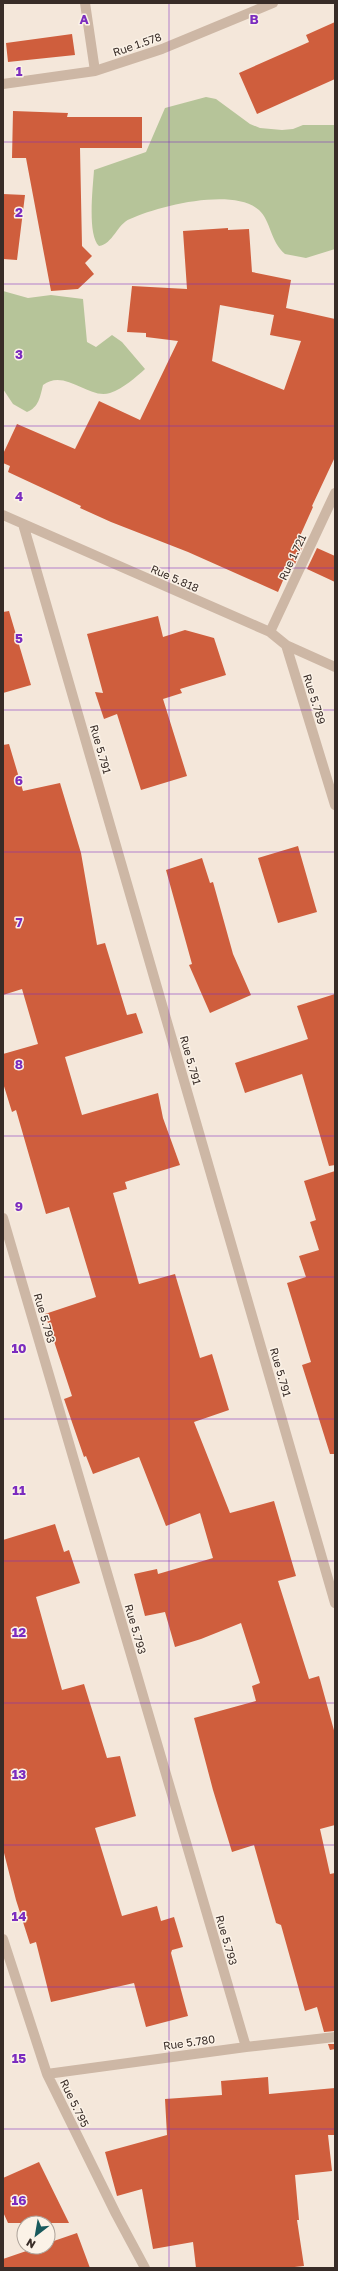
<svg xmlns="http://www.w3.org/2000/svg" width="338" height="2271" viewBox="0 0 338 2271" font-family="'Golos Text',sans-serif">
	<rect width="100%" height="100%" fill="#f4e7da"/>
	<path fill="#b6c499" d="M 206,97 L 216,99 L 250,124 L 260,128 L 282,130 L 293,129 L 303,125 L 335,125 L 335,249 L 306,258 L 285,254 C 270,241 271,221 259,210 C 233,187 158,206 130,219 C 117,224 113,244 99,246 C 87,235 93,187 94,170 L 146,152 L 165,108 Z
		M 3,291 L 28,298 L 51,295 L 83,299 L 87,342 L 96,347 L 112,335 L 122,342 L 145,369 C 135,378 124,388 110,393 C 89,400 65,368 43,385 C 40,397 39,407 27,412 L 13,404 L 3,389 Z"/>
	<path fill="#cf5e3d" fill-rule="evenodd" d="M 335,22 L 335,79 L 257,114 L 239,73 L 309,42 L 306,35 Z
		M 72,34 L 75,55 L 8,62 L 6,43 Z
		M 13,111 L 68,113 L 67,117 L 142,117 L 142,148 L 80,148 L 82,246 L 92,256 L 85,263 L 94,274 L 78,289 L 51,291 L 26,158 L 12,158 Z
		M 3,194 L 25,195 L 17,260 L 3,259 Z
		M 228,228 L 228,230 L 249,229 L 252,272 L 291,280 L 286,308 L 335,319 L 335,457 L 312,506 L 313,507 L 300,536 L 306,540 L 295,564 L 291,562 L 278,592 L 188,552 L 111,522 L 80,508 L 81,506 L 8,472 L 10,466 L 3,463 L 3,454 L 17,424 L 75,449 L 99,401 L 140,420 L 178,341 L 146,337 L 146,333 L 127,332 L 132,286 L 187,289 L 183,231 ZM 220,305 L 274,315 L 270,335 L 301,341 L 284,390 L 212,361 Z
		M 317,548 L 335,556 L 335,582 L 307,569 Z
		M 9,611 L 31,685 L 3,693 L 3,612 Z
		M 158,616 L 163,637 L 185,630 L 214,638 L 226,675 L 180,689 L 182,693 L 163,699 L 187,776 L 141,790 L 117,714 L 104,719 L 95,692 L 103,693 L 87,634 Z
		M 9,744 L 23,791 L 60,783 L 81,853 L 97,945 L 105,943 L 127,1015 L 136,1013 L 143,1033 L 65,1057 L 82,1115 L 158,1093 L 163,1118 L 180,1165 L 125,1182 L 127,1189 L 113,1193 L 139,1284 L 175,1274 L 200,1358 L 212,1354 L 229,1410 L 194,1422 L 230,1513 L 274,1501 L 296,1576 L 278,1581 L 309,1679 L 319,1676 L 335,1734 L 335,1825 L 320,1829 L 330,1874 L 335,1873 L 335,2031 L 324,2032 L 317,2007 L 305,2011 L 281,1925 L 276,1923 L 254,1845 L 232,1852 L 213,1790 L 194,1718 L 256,1701 L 252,1686 L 260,1683 L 241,1623 L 201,1639 L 175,1647 L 165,1612 L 145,1616 L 134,1574 L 157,1569 L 158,1574 L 213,1558 L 200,1513 L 166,1526 L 139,1457 L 93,1474 L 86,1456 L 84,1457 L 64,1399 L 72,1396 L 45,1314 L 96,1297 L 69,1207 L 46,1214 L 16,1110 L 12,1112 L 3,1083 L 3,1054 L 38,1044 L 22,989 L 3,995 L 3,745 Z
		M 298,846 L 317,912 L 278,923 L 258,858 Z
		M 202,858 L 210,883 L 213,882 L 233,954 L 251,995 L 210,1013 L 189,965 L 192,964 L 166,870 Z
		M 335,994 L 335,1165 L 329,1166 L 302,1074 L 245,1093 L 235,1063 L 308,1039 L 297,1006 Z
		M 335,1171 L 335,1454 L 330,1454 L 302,1365 L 311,1362 L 287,1283 L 306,1277 L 299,1256 L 319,1250 L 310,1222 L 316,1220 L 304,1181 Z
		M 55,1524 L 64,1552 L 69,1550 L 80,1583 L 36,1597 L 62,1690 L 84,1684 L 107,1758 L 120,1756 L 136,1816 L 95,1828 L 122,1916 L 157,1906 L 161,1921 L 174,1917 L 183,1947 L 172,1950 L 171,1953 L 188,2016 L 146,2027 L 134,1983 L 51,2002 L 36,1942 L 30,1944 L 16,1900 L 3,1849 L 3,1540 Z
		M 328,2044 L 335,2044 L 335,2049 L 330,2050 Z
		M 268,2077 L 269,2094 L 335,2088 L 335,2135 L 328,2135 L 332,2171 L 295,2175 L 299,2220 L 297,2220 L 304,2266 L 285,2268 L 196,2268 L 193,2242 L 153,2249 L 142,2189 L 117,2196 L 105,2152 L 167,2135 L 165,2099 L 222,2095 L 221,2081 Z
		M 39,2162 L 69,2223 L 8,2223 L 3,2212 L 3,2178 Z
		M 77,2233 L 90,2268 L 3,2268 L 3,2259 L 38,2247 L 48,2247 L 48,2243 Z"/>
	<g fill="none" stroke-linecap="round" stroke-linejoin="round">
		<path stroke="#cdb7a5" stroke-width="10" d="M 85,3 L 95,71
			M 3,84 L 95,71 L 162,49 L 273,3
			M 3,515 L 270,632 L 286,645 L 335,667
			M 23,524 L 335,1603
			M 270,632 L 335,493
			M 286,645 L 335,805
			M 3,1218 L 246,2047
			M 3,1939 L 47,2074 L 116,2214 L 145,2268
			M 47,2074 L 246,2047 L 335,2037"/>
	</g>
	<path fill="none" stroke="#7b2cbf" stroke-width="1" stroke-opacity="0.55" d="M 169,3 L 169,2268M 3,142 L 335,142M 3,284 L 335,284M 3,426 L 335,426M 3,568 L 335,568M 3,710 L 335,710M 3,852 L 335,852M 3,994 L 335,994M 3,1136 L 335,1136M 3,1277 L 335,1277M 3,1419 L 335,1419M 3,1561 L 335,1561M 3,1703 L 335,1703M 3,1845 L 335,1845M 3,1987 L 335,1987M 3,2129 L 335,2129"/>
	<g text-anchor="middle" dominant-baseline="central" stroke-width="3" stroke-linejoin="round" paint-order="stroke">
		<g font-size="11" fill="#382c27" stroke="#fbf2e7">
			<text transform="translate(137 44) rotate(-19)">Rue 1.578</text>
			<text transform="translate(292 557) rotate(-65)">Rue 1.721</text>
			<text transform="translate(175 578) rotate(24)">Rue 5.818</text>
			<text transform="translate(315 699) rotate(73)">Rue 5.789</text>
			<text transform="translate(101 749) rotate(74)">Rue 5.791</text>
			<text transform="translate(191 1060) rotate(74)">Rue 5.791</text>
			<text transform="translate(45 1318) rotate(74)">Rue 5.793</text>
			<text transform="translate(281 1372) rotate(74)">Rue 5.791</text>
			<text transform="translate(136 1629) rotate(74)">Rue 5.793</text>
			<text transform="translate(227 1940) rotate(74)">Rue 5.793</text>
			<text transform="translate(189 2042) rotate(-8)">Rue 5.780</text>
			<text transform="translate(75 2103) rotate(64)">Rue 5.795</text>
		</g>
	</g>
	<g font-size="13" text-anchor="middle" font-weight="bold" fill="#7b2cbf" stroke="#fbf2e7" stroke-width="3" stroke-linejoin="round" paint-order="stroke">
		<text x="84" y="24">A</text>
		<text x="254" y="24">B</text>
		<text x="19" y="76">1</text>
		<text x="19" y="217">2</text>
		<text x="19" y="359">3</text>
		<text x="19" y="501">4</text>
		<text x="19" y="643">5</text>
		<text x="19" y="785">6</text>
		<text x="19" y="927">7</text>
		<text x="19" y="1069">8</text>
		<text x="19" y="1211">9</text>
		<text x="19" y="1353">10</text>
		<text x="19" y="1495">11</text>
		<text x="19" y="1637">12</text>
		<text x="19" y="1779">13</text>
		<text x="19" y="1921">14</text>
		<text x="19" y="2063">15</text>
		<text x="19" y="2205">16</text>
	</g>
	<rect width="338" height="2271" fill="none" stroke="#382c27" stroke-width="8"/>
	<g transform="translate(36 2235) rotate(211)"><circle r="19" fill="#fbf2e7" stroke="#ada39a"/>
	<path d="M0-3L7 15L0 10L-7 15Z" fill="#195a5d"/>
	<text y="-6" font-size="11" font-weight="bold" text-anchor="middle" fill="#382c27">N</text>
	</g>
</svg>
